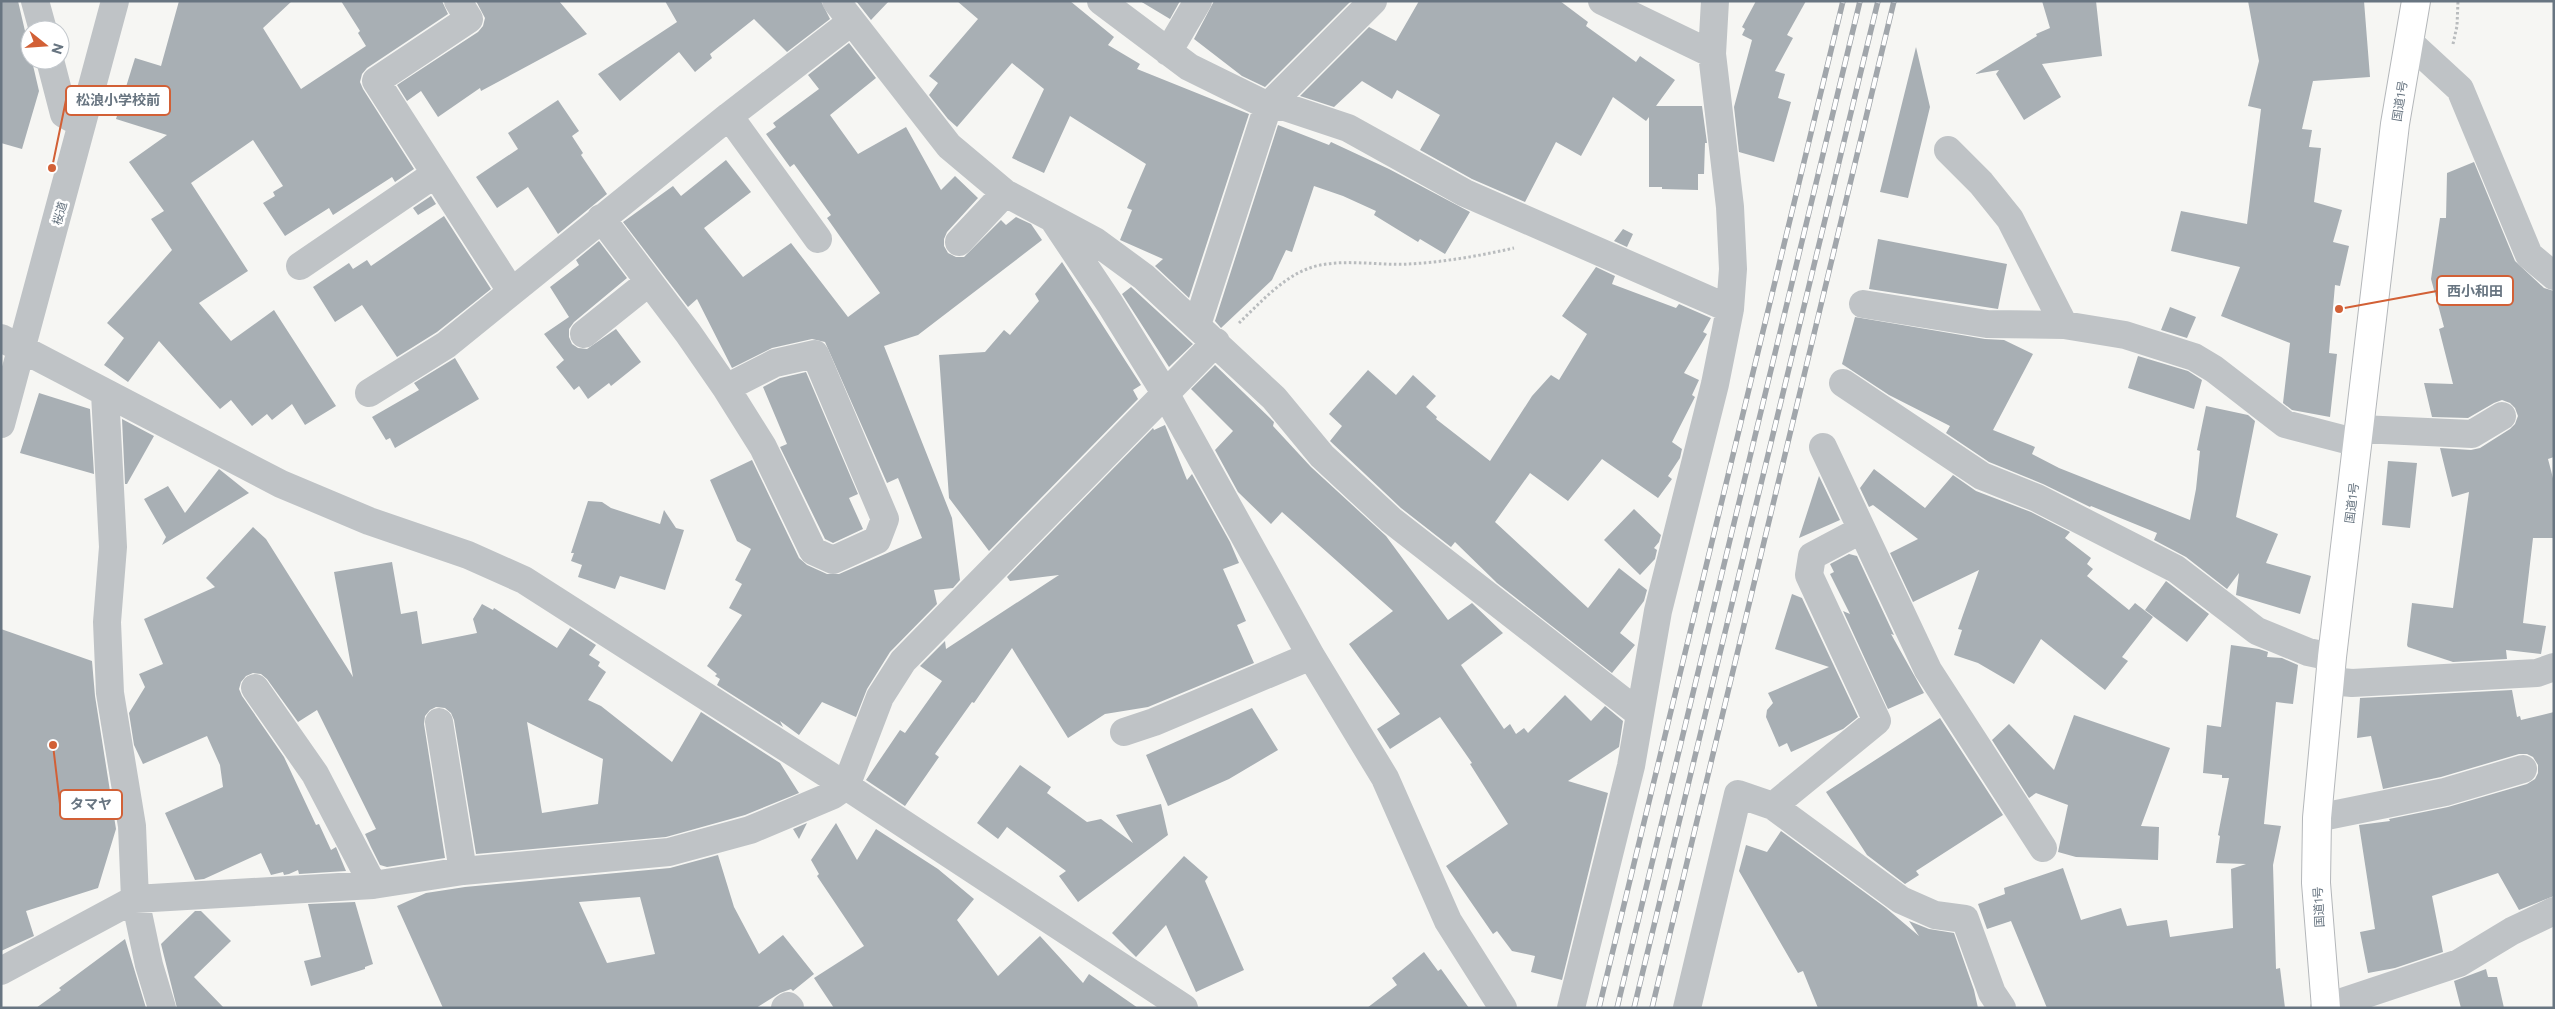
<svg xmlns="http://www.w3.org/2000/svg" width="2555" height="1009" viewBox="0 0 2555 1009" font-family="Commissioner,'Noto Sans JP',sans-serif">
	<rect width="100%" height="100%" fill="#f6f6f3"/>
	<path fill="#a8afb4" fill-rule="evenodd" d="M 1,1 L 18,1 L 39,91 L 22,149 L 1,143 Z
		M 179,1 L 292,1 L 263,28 L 301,89 L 366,46 L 358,33 L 360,31 L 341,1 L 442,1 L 448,14 L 367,68 L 362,74 L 360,82 L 363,89 L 414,169 L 395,182 L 392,177 L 333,215 L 329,208 L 285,236 L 263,203 L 275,196 L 273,192 L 283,186 L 253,140 L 191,183 L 248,271 L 199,303 L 231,341 L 274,310 L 336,406 L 305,425 L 292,404 L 272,420 L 267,414 L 252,426 L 231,400 L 220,409 L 159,341 L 128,382 L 104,365 L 124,338 L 107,323 L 172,250 L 151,219 L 164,211 L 129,162 L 167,135 L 116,119 L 135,58 L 161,66 Z
		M 476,1 L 559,1 L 587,34 L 481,91 L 480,88 L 438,117 L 421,91 L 407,101 L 397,85 L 478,32 L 483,26 L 485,18 Z
		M 665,1 L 821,1 L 830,19 L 787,52 L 754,19 L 710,54 L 712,58 L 695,72 L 679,52 L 620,101 L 598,74 L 677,22 Z
		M 856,1 L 889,1 L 871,20 Z
		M 957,1 L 1070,1 L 1114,37 L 1108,45 L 1140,64 L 1137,69 L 1249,114 L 1189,298 L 1155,266 L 1163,259 L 1120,240 L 1132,210 L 1127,208 L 1146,164 L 1070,116 L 1044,173 L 1012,158 L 1044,89 L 1012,63 L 957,127 L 948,119 L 929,95 L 938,83 L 929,76 L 978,19 Z
		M 1140,1 L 1180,1 L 1170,19 Z
		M 1214,1 L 1351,1 L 1265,87 L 1242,76 L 1194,39 Z
		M 1419,1 L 1560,1 L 1588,22 L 1586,26 L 1636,62 L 1640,56 L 1675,80 L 1656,106 L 1702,106 L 1707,143 L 1705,143 L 1704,174 L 1698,174 L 1698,190 L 1662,189 L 1662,187 L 1649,187 L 1649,117 L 1646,121 L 1613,97 L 1581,156 L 1556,142 L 1525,202 L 1472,179 L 1420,150 L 1440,115 L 1397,90 L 1392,99 L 1362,81 L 1334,107 L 1300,96 L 1369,27 L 1396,41 Z
		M 1756,1 L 1806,1 L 1787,35 L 1793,38 L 1775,71 L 1785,74 L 1778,98 L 1791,102 L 1774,162 L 1739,152 L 1734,107 L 1752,40 L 1742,35 L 1745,29 L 1742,27 Z
		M 2042,1 L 2096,1 L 2102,56 L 2042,64 L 2061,97 L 2024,120 L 1996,74 L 1999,70 L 1975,74 L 2037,36 L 2036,34 L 2050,28 Z
		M 2248,1 L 2364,1 L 2370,77 L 2313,81 L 2302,129 L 2312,130 L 2309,147 L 2321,148 L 2314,202 L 2342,210 L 2333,242 L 2349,246 L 2340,286 L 2335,285 L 2329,353 L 2337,354 L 2330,417 L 2292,410 L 2283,403 L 2290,343 L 2221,316 L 2240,267 L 2171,251 L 2181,211 L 2247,224 L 2261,109 L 2248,106 L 2259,61 Z
		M 849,43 L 876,78 L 830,115 L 858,154 L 906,127 L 941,190 L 955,176 L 978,198 L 947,232 L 944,239 L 944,246 L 948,253 L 956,257 L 964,257 L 1001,220 L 1006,225 L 1016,217 L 1031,224 L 1042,240 L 918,335 L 884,346 L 952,518 L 960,580 L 953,588 L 934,590 L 937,604 L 890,652 L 867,689 L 856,717 L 822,702 L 799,735 L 780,721 L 783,727 L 717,685 L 720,679 L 715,676 L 717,674 L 707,666 L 742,615 L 729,608 L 742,584 L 735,580 L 751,549 L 737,541 L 710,480 L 752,460 L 799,558 L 807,565 L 827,574 L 839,574 L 922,538 L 898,478 L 887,483 L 825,342 L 812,339 L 772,348 L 732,368 L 697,299 L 688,307 L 623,222 L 673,186 L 681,196 L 726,160 L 751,192 L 704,228 L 743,277 L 791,243 L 848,317 L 880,293 L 827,218 L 831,215 L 794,164 L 790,167 L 766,134 L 776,127 L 773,123 L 819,89 L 808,75 Z
		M 1916,47 L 1930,107 L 1908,198 L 1880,192 Z
		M 558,100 L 579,131 L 572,136 L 583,153 L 581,155 L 607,194 L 558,234 L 528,187 L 497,208 L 476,177 L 518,149 L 508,133 Z
		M 1278,125 L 1329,145 L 1331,142 L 1389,169 L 1470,212 L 1445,254 L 1420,239 L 1418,242 L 1374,215 L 1376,211 L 1343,196 L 1314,186 L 1292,252 L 1286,250 L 1272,280 L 1221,328 L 1215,321 Z
		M 2474,162 L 2515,261 L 2544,288 L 2554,291 L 2554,457 L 2548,459 L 2554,482 L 2554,538 L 2533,538 L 2523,623 L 2546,626 L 2541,654 L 2506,650 L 2507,659 L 2453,662 L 2408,647 L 2407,645 L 2412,603 L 2453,608 L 2469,492 L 2452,497 L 2440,448 L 2471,450 L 2480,448 L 2510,429 L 2515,424 L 2518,416 L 2515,408 L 2510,403 L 2502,400 L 2494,403 L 2468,418 L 2432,417 L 2424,383 L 2453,384 L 2439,329 L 2444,327 L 2431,279 L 2440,218 L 2446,218 L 2447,173 Z
		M 431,196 L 436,204 L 418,215 L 413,208 Z
		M 444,216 L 491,289 L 437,332 L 397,357 L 362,305 L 335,322 L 313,287 L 349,263 L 353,269 L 367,260 L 371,266 Z
		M 1623,229 L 1633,234 L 1627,247 L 1614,241 Z
		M 1878,239 L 2007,264 L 1998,309 L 1869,289 Z
		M 599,241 L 627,278 L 574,322 L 569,329 L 569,337 L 572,344 L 578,348 L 587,349 L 616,329 L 641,362 L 611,386 L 609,383 L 588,399 L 579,386 L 574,390 L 556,367 L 564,360 L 544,334 L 569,317 L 550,287 L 579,265 L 576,260 Z
		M 1062,262 L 1141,385 L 1133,390 L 1138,399 L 989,551 L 949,498 L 939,355 L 985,352 L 1004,330 L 1010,335 L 1039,301 L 1035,294 Z
		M 1596,267 L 1615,276 L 1612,284 L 1676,308 L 1679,304 L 1711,318 L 1703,332 L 1707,334 L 1684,373 L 1699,380 L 1692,395 L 1695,397 L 1672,442 L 1682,449 L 1680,458 L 1668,476 L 1672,479 L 1658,498 L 1602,459 L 1568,501 L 1530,473 L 1495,522 L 1588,608 L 1619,568 L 1647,590 L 1644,601 L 1620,633 L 1635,645 L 1612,673 L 1497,583 L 1455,542 L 1451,547 L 1401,508 L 1330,441 L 1342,426 L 1329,414 L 1368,370 L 1396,395 L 1413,375 L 1436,396 L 1426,407 L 1437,417 L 1436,419 L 1490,461 L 1532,396 L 1551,375 L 1559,380 L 1587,334 L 1562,316 Z
		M 1131,287 L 1193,344 L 1169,367 L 1122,294 Z
		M 2170,307 L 2196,317 L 2187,338 L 2161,330 Z
		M 1855,317 L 1985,339 L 2004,340 L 2033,354 L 1993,430 L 2035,447 L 2032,454 L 2059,468 L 2190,520 L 2196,489 L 2200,451 L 2197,450 L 2206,406 L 2248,415 L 2255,421 L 2236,517 L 2278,534 L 2266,563 L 2311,576 L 2300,614 L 2236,595 L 2239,573 L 2227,589 L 2186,557 L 2154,540 L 2157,533 L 2091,506 L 2090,507 L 2043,484 L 1989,462 L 1946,433 L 1950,426 L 1889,395 L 1842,364 Z
		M 2138,356 L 2188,371 L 2202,380 L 2194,409 L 2128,388 Z
		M 455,358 L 479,399 L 395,448 L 390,438 L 386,440 L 372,417 L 419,390 L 414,383 Z
		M 1215,365 L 1274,422 L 1273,426 L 1311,467 L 1386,536 L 1448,620 L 1472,603 L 1503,633 L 1461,665 L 1504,729 L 1510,724 L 1516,734 L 1524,728 L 1528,733 L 1565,695 L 1591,721 L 1605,706 L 1623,721 L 1619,747 L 1568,781 L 1608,793 L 1562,980 L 1531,972 L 1535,956 L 1512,951 L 1497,931 L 1493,934 L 1446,866 L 1508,824 L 1470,764 L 1472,763 L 1440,717 L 1390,749 L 1377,729 L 1400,714 L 1349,644 L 1393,611 L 1282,512 L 1271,524 L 1238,492 L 1215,450 L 1233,431 L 1191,389 Z
		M 806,372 L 858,494 L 849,498 L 863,529 L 833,543 L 825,539 L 780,447 L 787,444 L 763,387 L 780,378 Z
		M 39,393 L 90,409 L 94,474 L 20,453 Z
		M 122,419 L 154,436 L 127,484 L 125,484 Z
		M 1165,425 L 1187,480 L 1192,474 L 1230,542 L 1239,563 L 1223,569 L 1246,621 L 1237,625 L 1254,663 L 1148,707 L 1105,714 L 1068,738 L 1012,648 L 974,703 L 972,702 L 935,754 L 939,757 L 905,806 L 866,780 L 900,730 L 905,733 L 942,681 L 920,666 L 945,641 L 946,649 L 1059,575 L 1010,581 L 1007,577 L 1153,428 L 1154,430 Z
		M 2388,461 L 2417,463 L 2410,528 L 2382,525 Z
		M 219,469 L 249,493 L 162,545 L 166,537 L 144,499 L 168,486 L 185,513 Z
		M 1874,469 L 1925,508 L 1953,475 L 1976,491 L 2031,512 L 2070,532 L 2065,538 L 2091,558 L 2087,564 L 2093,569 L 2087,576 L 2129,610 L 2135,603 L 2153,617 L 2122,657 L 2128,661 L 2105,690 L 2041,639 L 2014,684 L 1978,663 L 1954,655 L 1962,630 L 1958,629 L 1979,570 L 1913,602 L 1890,553 L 1918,539 L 1873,505 L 1869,507 L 1860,488 Z
		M 1819,476 L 1840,520 L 1799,538 Z
		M 588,501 L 602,502 L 611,508 L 660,524 L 664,510 L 676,528 L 684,530 L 665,590 L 620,576 L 615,589 L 578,577 L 582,565 L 571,561 L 574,553 L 571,553 Z
		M 1634,509 L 1661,535 L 1659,542 L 1654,548 L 1657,550 L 1655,559 L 1640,575 L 1604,540 Z
		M 253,527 L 266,539 L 353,677 L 334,572 L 392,562 L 401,614 L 417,611 L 422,644 L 477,633 L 473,619 L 482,604 L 493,610 L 494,608 L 557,648 L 570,628 L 596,645 L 589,655 L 600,662 L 598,666 L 606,672 L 588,700 L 601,706 L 672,762 L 701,712 L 780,763 L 799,793 L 745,815 L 666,837 L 476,854 L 454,720 L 451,713 L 445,708 L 436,707 L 430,710 L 425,716 L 424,724 L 445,858 L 387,867 L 380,865 L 371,847 L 365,834 L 376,829 L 317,710 L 298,722 L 267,679 L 261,674 L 253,673 L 246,676 L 241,682 L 239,689 L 242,696 L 284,757 L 316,825 L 319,824 L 331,850 L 336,847 L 346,871 L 299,874 L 298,870 L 289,874 L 284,875 L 283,872 L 271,875 L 261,853 L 204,879 L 195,880 L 165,813 L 223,787 L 220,765 L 207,736 L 143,764 L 134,745 L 129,713 L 145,687 L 139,674 L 163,664 L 144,619 L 215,587 L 206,578 ZM 527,722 L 603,759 L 598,804 L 542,813 Z
		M 1849,554 L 1857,556 L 1894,635 L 1891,634 L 1924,693 L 1888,709 L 1843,611 L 1850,614 L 1830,574 L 1834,572 L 1830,564 Z
		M 2166,581 L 2209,614 L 2187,642 L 2145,610 Z
		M 1792,594 L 1802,598 L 1858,717 L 1843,729 L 1791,752 L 1787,743 L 1779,747 L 1766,717 L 1767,710 L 1773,703 L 1768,693 L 1829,667 L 1775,649 Z
		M 1,629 L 92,661 L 95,696 L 116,829 L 98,888 L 26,911 L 34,936 L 1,951 Z
		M 2231,645 L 2259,649 L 2268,652 L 2267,657 L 2282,658 L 2298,665 L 2293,704 L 2276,702 L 2264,824 L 2281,826 L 2273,865 L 2276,969 L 2280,968 L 2285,1008 L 2047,1008 L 2011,921 L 1987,929 L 1978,904 L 2005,894 L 2004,888 L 2063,868 L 2081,920 L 2121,908 L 2127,926 L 2167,920 L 2170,937 L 2233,928 L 2231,869 L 2246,864 L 2216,863 L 2220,836 L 2218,835 L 2229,778 L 2222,778 L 2222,775 L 2203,773 L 2207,725 L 2221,727 Z
		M 2512,690 L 2517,717 L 2520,716 L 2521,720 L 2554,712 L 2554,896 L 2519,910 L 2498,873 L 2432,896 L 2443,952 L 2395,968 L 2368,973 L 2360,932 L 2375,929 L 2359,825 L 2390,821 L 2389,819 L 2448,807 L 2527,784 L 2535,779 L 2538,773 L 2538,765 L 2533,757 L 2527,754 L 2519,754 L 2441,777 L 2383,789 L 2371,736 L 2357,738 L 2360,698 Z
		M 1252,708 L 1278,750 L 1229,779 L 1168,806 L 1146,755 Z
		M 2074,715 L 2170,748 L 2141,826 L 2159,827 L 2158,860 L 2076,857 L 2058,852 L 2068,805 L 2036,793 L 2029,798 L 1992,740 L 2009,724 L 2054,770 Z
		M 1940,718 L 2003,815 L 1916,871 L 1919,875 L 1905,884 L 1867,855 L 1826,792 Z
		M 1020,765 L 1051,787 L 1047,793 L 1087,822 L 1101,819 L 1133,843 L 1116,815 L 1161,804 L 1168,835 L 1078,902 L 1059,876 L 1066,871 L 1007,827 L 998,839 L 977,823 Z
		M 807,823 L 799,839 L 793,829 Z
		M 836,823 L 857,860 L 876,829 L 938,869 L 974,899 L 957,920 L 998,976 L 1040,936 L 1083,983 L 1089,974 L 1138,1008 L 834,1008 L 814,978 L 864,946 L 817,876 L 819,874 L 811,860 Z
		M 1781,831 L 1886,908 L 1919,936 L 1909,921 L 1929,929 L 1954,933 L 1974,990 L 1978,1008 L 1818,1008 L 1803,971 L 1798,973 L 1739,871 L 1746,845 L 1767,852 Z
		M 718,855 L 734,907 L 759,954 L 783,935 L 814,974 L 793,991 L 791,989 L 780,993 L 756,1008 L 443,1008 L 397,906 L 426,893 L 465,887 L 670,868 ZM 640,897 L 655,954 L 607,963 L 579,902 Z
		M 1184,856 L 1208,877 L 1205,881 L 1244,970 L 1196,992 L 1166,925 L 1136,957 L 1112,933 Z
		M 355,902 L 373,964 L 365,967 L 365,969 L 311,986 L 304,961 L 321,957 L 308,904 Z
		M 195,911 L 201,911 L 231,941 L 194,977 L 224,1008 L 177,1008 L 161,944 Z
		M 125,939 L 146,1008 L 36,1008 L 61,990 L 59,988 Z
		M 1424,952 L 1438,971 L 1441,969 L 1469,1008 L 1367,1008 L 1397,985 L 1392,978 Z
		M 2486,969 L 2488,977 L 2497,977 L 2504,1008 L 2461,1008 L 2454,981 Z"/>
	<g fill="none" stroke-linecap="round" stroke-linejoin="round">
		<defs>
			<path id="highway" d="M 2326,1008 L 2316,883 L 2317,818 L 2332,657 L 2395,124 L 2416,1"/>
		</defs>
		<use href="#highway" stroke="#b4b7ba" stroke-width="30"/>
		<path stroke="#b9bcbe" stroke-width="3" stroke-dasharray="2.5 2.5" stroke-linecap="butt" d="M 2453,44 L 2457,26 L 2458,1
			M 1239,323 C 1259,304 1281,279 1307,269 C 1337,257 1377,266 1409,264 C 1444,262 1479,256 1514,248"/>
		<path stroke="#bfc3c6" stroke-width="28" d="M 35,1 L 43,30
			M 458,1 L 469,19 L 376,81 L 511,291
			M 836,1 L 949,146 L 1005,193 L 1095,241 L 1144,277 L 1274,398 L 1322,456 L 1391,520 L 1640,714
			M 1101,1 L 1189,67 L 1268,106 L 1285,107 L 1348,128 L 1465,193 L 1730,309
			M 1602,1 L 1712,54
			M 2409,42 L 2460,89 L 2529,255 L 2554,276
			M 1168,52 L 1198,1
			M 50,60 L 64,114 L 82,124
			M 729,116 L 818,239
			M 1948,150 L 1981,183 L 2010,219 L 2064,325
			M 601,218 L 688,333 L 726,388 L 763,447 L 813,551 L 833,560 L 877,540 L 885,519 L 815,354 L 775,363 L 726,388
			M 1055,222 L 1110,304 L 1165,393 L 1311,656 L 1385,778 L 1448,921 L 1503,1008
			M 959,242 L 1005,193
			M 300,266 L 435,174
			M 1863,304 L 1987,324 L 2064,325 L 2125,335 L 2194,357 L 2214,369 L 2285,424 L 2358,443
			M 1197,325 L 1268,106 L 1373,1
			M 584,334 L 649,282
			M 1,338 L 281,484 L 369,521 L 468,555 L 524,580 L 846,786 L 1184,1008
			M 1843,383 L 1982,476 L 2037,498 L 2176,569 L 2257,631 L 2308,652 L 2332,657
			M 105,393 L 113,547 L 107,622 L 110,693 L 132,826 L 135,899 L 149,965 L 162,1008
			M 369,393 L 446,345 L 729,116 L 851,22
			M 1,424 L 115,1
			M 2360,429 L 2472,434 L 2502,416
			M 1823,447 L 1928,670 L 2043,848
			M 2330,681 L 2352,683 L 2537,673 L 2554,667
			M 255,688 L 315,774 L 373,885
			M 439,722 L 463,871
			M 1124,732 L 1154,722 L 1311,656
			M 1773,806 L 1901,900 L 1935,915 L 1965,919 L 1992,993 L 2002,1008
			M 2317,818 L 2445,792 L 2523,769
			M 1,971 L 135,899 L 373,885 L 463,871 L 669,852 L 750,830 L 833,795 L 846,786 L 880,697 L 903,661 L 1216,342
			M 785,1008 L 788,1006 L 790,1008
			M 1571,1008 L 1631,766 L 1658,611 L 1715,384 L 1730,309 L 1733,269 L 1730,207 L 1712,54 L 1715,1
			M 1687,1008 L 1738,794 L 1773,806 L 1877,721 L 1809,575 L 1812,556 L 1861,530
			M 2324,1008 L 2459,963 L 2512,931 L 2554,911"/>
		<use href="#highway" stroke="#fff" stroke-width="28"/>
		<defs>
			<path id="rail" d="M 1599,1008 L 1843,1
				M 1617,1008 L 1860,1
				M 1634,1008 L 1878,1
				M 1652,1008 L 1894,1"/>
		</defs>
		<use href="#rail" stroke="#a1a6ab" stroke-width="5.5"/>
		<use href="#rail" stroke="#fff" stroke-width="4" stroke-dasharray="11" stroke-linecap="butt"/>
	</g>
	<g text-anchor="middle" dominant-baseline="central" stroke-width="5" stroke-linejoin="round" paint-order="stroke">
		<g font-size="12" fill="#687581" stroke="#fff">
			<text transform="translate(2399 101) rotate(-81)">国道1号</text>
			<text transform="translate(59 213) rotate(-74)">桜道</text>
			<text transform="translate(2351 503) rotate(-83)">国道1号</text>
			<text transform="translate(2318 907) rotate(-93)">国道1号</text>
		</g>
	</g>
	<path fill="none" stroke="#d26036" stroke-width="2" d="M52 168L66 100M2339 309L2437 291M53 745L60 804"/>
	<g fill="#d26036" stroke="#fff" stroke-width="2">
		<circle cx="52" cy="168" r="5"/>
		<circle cx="2339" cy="309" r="5"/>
		<circle cx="53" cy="745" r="5"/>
	</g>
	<g fill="#fff" stroke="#d26036" stroke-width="2">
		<rect x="66" y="86" width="104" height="29" rx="5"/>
		<rect x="2437" y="276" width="76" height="29" rx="5"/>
		<rect x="60" y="790" width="62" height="29" rx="5"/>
	</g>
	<g font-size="14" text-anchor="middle" font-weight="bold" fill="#687581">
		<text x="118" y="105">松浪小学校前</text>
		<text x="2475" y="296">西小和田</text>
		<text x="91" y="809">タマヤ</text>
	</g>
	<rect width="2555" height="1009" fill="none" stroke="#687581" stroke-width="5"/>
	<g transform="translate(45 45) rotate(107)"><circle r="24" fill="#ffffff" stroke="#c3c8cd"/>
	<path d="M0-4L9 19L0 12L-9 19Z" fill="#d26036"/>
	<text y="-8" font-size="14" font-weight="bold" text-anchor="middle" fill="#687581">N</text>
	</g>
</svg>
